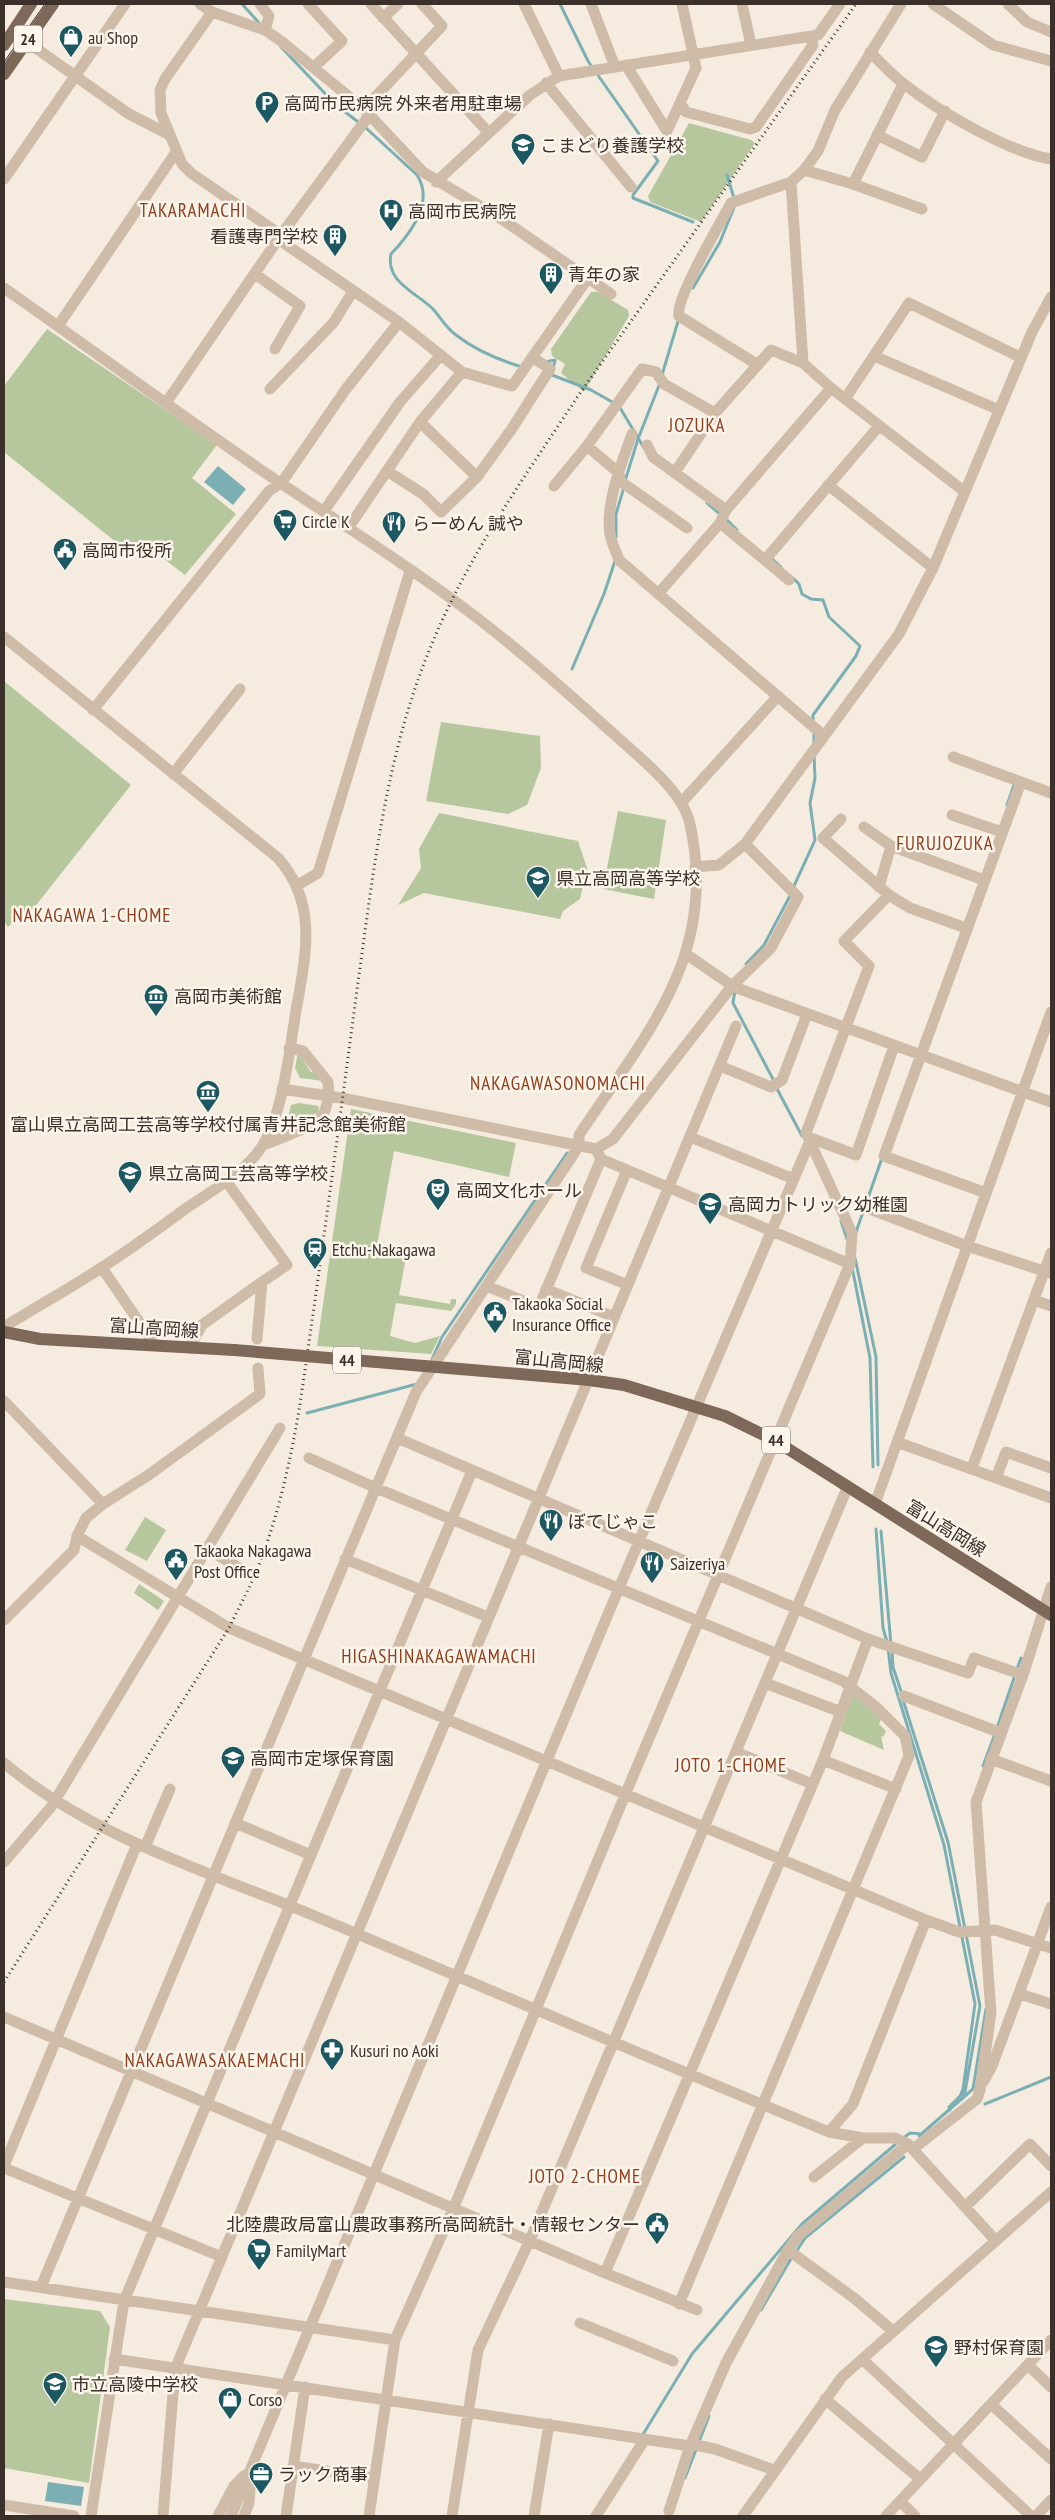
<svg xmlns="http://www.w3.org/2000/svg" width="1055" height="2520" viewBox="0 0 1055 2520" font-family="'PT Sans Narrow','Noto Sans JP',sans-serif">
	<rect width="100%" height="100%" fill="#f5ecdf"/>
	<path fill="#b6c69d" d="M 689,123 L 751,140 L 755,143 L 701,222 L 650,202 L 648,196 Z
		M 591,292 L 598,292 L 628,310 L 629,316 L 584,392 L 561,373 L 565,364 L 552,356 L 551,349 Z
		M 47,329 L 217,445 L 192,478 L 236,514 L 185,575 L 142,542 L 132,555 L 4,452 L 4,386 Z
		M 4,681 L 131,785 L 22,923 L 16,919 L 8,927 L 4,921 Z
		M 441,722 L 540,736 L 541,768 L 527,805 L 508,814 L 426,801 Z
		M 618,811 L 666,820 L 654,899 L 603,889 Z
		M 439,813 L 578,841 L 587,868 L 580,899 L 563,911 L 560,919 L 424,893 L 398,905 L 421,868 L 419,849 Z
		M 298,1052 L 311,1072 L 317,1073 L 324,1081 L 300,1078 L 295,1068 Z
		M 299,1103 L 319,1106 L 318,1112 L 290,1131 L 285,1129 L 291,1105 Z
		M 351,1109 L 516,1143 L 509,1177 L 394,1151 L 376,1251 L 406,1257 L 399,1295 L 450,1304 L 451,1299 L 456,1299 L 456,1304 L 451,1311 L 396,1303 L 390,1336 L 415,1343 L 440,1336 L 431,1354 L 317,1346 Z
		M 145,1517 L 166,1530 L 147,1561 L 125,1550 Z
		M 139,1584 L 164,1601 L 158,1610 L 134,1593 Z
		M 855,1687 L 885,1709 L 879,1724 L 886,1731 L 883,1737 L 881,1736 L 884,1750 L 840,1731 Z
		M 4,2299 L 100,2311 L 110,2327 L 89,2483 L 4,2468 Z"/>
	<path fill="#7bafb4" d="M 218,466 L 246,489 L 233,505 L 204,482 Z
		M 48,2482 L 84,2487 L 81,2506 L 45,2501 Z"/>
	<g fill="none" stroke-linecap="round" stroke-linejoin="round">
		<path stroke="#7bafb4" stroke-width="3" d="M 242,4 L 260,24
			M 560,4 L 588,61 L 658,161 L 633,195 L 633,198 L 693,222
			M 281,47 L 336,105 L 366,128 L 417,175 C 435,202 410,234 391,254 C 385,282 417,293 433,309 C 441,318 446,328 456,335 C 475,350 499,360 522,367
			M 727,175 L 734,198
			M 693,288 L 720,242 L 735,205
			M 545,362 L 555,360 L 552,375 L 591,390 L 614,403
			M 662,375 L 679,318
			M 619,406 L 644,448
			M 625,481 L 638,439 L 660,383
			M 707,503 L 721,515
			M 726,519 L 737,530
			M 616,537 L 616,514 L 624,487
			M 771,558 L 781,567
			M 793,578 L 799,584 L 802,594 L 811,599 L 823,600 L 829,617 L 860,646 L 856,656 L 813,715 L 813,722
			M 572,669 L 604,594 L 615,561
			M 814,730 L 814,744
			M 1007,805 L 1014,785
			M 793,888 L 815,840 L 810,803 L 815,778 L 814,755
			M 746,964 L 764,945 L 791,894
			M 735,990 L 733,1003 L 774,1081
			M 776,1087 L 802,1136
			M 841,1221 L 847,1239
			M 856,1232 L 882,1158
			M 855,1258 L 876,1357 L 878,1465
			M 852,1267 L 870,1358 L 873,1467
			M 432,1359 L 442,1337 L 567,1153
			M 307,1413 L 417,1384
			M 876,1529 L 883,1628 L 887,1642
			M 881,1531 L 891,1645
			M 888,1648 L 891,1673 L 944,1845 L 975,2004 L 963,2089 L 960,2096 L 949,2107 L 950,2110
			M 892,1651 L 893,1667 L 902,1694
			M 1017,1669 L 1021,1658
			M 903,1700 L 948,1842 L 980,2006 L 965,2092 L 961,2095
			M 997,1728 L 1015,1675
			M 983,1766 L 995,1734
			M 985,2104 L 1051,2077
			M 919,2136 L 973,2089 L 986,2009
			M 902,2139 L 910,2133 L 922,2134
			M 796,2252 L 805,2238 L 904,2157
			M 761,2310 L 792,2257
			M 642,2436 L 692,2354 L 802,2224 L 897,2143
			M 685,2478 L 709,2416"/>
		<path stroke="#cebca9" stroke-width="11" d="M 200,4 L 212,12 L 165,79 L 160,90 L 161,113 L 182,164 L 191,173 L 281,235
			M 260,4 L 269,16 L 265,30
			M 308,4 L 342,41 L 314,67
			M 371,4 L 488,132
			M 524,4 L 559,76
			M 591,4 L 615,67
			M 682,4 L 696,68 L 680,103 L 686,112 L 750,129 L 756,127 L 813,45 L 811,36
			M 742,4 L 751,45
			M 901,4 L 835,110 L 818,151 L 804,170 L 791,182 L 803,363 L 831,388 L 965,492
			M 933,4 L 993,45 L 1051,61
			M 1008,4 L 1027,22 L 1051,32
			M 212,12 L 265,30 L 281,41 L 364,109 L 423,172 L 503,220 L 611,294
			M 383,18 L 398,4
			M 30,44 L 129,114 L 170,135
			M 870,52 C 881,63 892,75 904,84 C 938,111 1008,152 1051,159
			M 626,65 L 667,131 L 680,103
			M 546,83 L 631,187
			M 364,109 L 442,26 L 422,4
			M 877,135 L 922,157 L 945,111
			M 804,170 L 853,184 L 903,84
			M 4,179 L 125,4
			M 436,182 L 530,95 L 559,76 L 818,35 L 840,4
			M 853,184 L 922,209
			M 278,239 L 399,322 L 462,372 L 420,422 L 349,527
			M 255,274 L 300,306 L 275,349
			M 4,288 C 91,349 176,412 264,472 C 335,520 408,565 476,617 C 524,654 570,695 616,736 C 640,758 683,791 690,824 C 719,955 646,1034 579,1135 L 579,1144 L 573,1155 L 416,1392 L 41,2287
			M 58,326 L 176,152
			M 874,356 L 999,410
			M 758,365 L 679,316 C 674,301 721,222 731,203 L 791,182
			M 462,372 L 512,386 L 588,278
			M 270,389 L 334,322 L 353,291
			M 845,399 L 909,303 L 1020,357
			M 166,403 L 281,235 L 370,114
			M 420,422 L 477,477
			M 632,434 C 622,462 605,504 610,534 C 611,542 616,551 619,560 L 823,735
			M 647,445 L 653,457 L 726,510
			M 587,446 L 619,473 L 620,481 L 687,528
			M 387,471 L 423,494 L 441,512 L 477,477 L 511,430 L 550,369 L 532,357
			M 675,472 L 715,413 L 771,350 L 803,363
			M 828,485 L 933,568
			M 554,486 L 587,446 L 642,369 L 656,372 L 664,384 L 715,413
			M 324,511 L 400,402 L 441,355
			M 720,523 L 789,580
			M 765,560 L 879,426
			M 658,594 L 720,523 L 726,510 L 831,388
			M 4,637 L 278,858 C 314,899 308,944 299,994 C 290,1039 286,1106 263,1145 C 246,1172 213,1190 188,1207 C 159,1228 131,1249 101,1268 C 69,1289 36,1307 4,1327
			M 93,710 L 269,491 L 282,482 L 346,389 L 399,322
			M 953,757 L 1051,793
			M 173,774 L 240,689
			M 681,803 L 778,696
			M 952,815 L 1002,832
			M 841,819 L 823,838 L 889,895 L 910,908 L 966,928
			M 864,827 L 891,846 L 984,880
			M 695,867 L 719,865 L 745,844 L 899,634 L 933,568 L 1032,332 L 1051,297
			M 298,885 L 318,873 L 410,571
			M 879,887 L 891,846
			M 686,954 L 734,987 L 1051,1102
			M 720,1066 L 771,1087 L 782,1080 L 807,1014
			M 282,1089 L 342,1098 L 596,1149 L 613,1139 L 732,986 L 771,948 L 798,897 L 745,844
			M 690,1137 L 794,1179
			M 808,1137 L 856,1155 L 894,1046
			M 263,1145 C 276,1140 316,1126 323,1114 C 328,1106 329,1092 328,1082 L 303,1051 L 289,1048
			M 596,1149 L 601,1159 L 850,1264
			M 627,1170 L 586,1268 L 628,1285
			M 226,1181 L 287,1265 L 262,1282 L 257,1339
			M 986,1193 L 884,1156 L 1021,782
			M 867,1208 L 967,1246 L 1050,1273
			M 102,1268 L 155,1345
			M 486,1286 L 539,1307 L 601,1159
			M 546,1289 L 614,1317
			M 1034,1300 L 1051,1306
			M 189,1348 L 202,1325 L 262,1282
			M 4,1401 L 103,1504
			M 397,1438 L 868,1639 L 968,1673 L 974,1658 L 1023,1675
			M 897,1442 L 1051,1498
			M 309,1458 L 376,1488 L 843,1681 L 875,1706 L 905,1736 L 909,1756 L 679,2304
			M 972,1468 L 1051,1253
			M 996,1478 L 1006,1452 L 1051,1468
			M 875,1504 L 1051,1012
			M 77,1536 L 229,1628 L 926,1920 L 959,1932 L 995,1930 L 1051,1948
			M 208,1549 L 247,1573
			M 345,1559 L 488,1617
			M 4,1620 L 74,1550 L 77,1536 L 86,1518 L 103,1504 L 150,1474 L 260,1394 L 258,1368
			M 765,1683 L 841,1712
			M 904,1696 L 1001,1733
			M 736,1752 L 812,1784
			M 991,1759 L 1051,1781
			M 823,1760 L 896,1789
			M 4,1763 C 94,1839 211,1872 317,1917 C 488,1989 658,2062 829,2132 L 863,2138 L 895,2138 L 908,2144 L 996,2241
			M 235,1823 L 311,1855
			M 145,1847 L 170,1789
			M 4,1862 L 51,1807 L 280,1428
			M 1020,1994 L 1051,2004
			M 4,2017 L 605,2273 L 697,2310
			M 984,2081 L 992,2066 L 1051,1907
			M 829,2132 L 853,2104 L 926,1920
			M 913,2149 L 977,2099 L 980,2090 L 991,2013 L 976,1802 L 1023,1675 L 1051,1587
			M 4,2166 L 137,1844
			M 4,2168 L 222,2257
			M 814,2177 L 863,2138
			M 965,2207 L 1030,2144 L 1051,2166
			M 788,2250 L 854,2298 L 893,2331
			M 605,2273 L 823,1760 L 868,1639
			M 4,2282 L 395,2340
			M 580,2323 L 673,2361
			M 114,2359 L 690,2446 L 696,2445 L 715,2449 L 774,2470
			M 862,2359 L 1031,2516
			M 1028,2365 L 1051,2387
			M 825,2399 L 920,2479
			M 991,2404 L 1051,2459
			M 293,2466 L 374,2478
			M 900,2501 L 915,2516
			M 4,2505 L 74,2516
			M 669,2511 L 690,2446 L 726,2363 L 788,2250 L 798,2236 L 908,2144
			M 91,2516 L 124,2301 L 472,1471
			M 163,2516 L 175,2369 L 736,1026
			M 218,2516 L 234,2486 L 245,2475
			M 231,2516 L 619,1588 L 810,1141
			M 244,2516 L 249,2503 L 251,2475
			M 286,2516 L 305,2387
			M 369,2516 L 395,2340 L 454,2207 L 625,1795 L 850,1264 L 852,1233 L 806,1133 L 869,966 L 844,941 L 889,895
			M 452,2516 L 478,2350 L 530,2240 L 848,1486
			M 534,2516 L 549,2424
			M 596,2516 L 645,2439
			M 743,2516 L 842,2377 L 1051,2192
			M 886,2516 L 1051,2340
			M 1036,2516 L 1051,2500"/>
		<path stroke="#7e685a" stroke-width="12" d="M 4,45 L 31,4
			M 4,74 L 53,4
			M 4,1332 L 40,1339 L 234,1350
			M 460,1369 L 589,1380 L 624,1385 L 725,1416 L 774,1440 L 1051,1615"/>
		<path stroke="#3b302a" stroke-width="1" d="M 4,62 L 45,4"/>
		<path stroke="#3b302a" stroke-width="3" stroke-dasharray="1 4" stroke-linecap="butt" d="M 4,1982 L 229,1628 C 239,1607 251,1586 259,1565 C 279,1513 291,1459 300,1404 C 320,1269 338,1133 356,997 C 373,876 385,752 434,639 C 471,551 526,475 578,396 L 856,4"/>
		<path stroke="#7e685a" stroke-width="12" d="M 234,1350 L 460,1369"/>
	</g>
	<defs>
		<symbol id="shop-pin" viewBox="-11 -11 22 30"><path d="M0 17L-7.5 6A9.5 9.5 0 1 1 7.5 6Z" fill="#1b5861" stroke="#fcf5ec"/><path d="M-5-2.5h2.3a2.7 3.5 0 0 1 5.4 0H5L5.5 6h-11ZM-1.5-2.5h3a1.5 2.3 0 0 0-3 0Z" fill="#fff"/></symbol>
		<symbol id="parking-pin" viewBox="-11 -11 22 30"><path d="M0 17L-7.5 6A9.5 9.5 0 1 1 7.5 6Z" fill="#1b5861" stroke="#fcf5ec"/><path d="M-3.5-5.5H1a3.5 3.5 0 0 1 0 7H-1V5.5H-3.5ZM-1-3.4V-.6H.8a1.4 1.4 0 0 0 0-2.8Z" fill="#fff"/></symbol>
		<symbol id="school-pin" viewBox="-11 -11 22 30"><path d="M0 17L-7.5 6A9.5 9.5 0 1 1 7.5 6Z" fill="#1b5861" stroke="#fcf5ec"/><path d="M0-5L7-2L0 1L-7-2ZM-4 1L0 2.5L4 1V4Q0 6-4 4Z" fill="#fff"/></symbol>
		<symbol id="hospital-pin" viewBox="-11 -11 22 30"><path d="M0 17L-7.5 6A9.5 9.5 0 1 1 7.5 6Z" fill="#1b5861" stroke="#fcf5ec"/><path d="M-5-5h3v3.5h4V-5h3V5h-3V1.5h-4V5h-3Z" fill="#fff"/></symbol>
		<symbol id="building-pin" viewBox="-11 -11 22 30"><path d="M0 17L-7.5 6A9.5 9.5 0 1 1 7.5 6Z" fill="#1b5861" stroke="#fcf5ec"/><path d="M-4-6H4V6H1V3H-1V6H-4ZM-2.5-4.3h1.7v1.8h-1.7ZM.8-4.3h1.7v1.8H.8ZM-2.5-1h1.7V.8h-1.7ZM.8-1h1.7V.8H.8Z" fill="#fff"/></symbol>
		<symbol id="supermarket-pin" viewBox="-11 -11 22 30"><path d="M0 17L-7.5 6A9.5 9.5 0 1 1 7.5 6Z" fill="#1b5861" stroke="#fcf5ec"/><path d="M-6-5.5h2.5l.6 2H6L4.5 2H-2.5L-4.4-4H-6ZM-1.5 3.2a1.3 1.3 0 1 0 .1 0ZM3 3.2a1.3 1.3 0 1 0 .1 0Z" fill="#fff"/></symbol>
		<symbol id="restaurant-pin" viewBox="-11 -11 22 30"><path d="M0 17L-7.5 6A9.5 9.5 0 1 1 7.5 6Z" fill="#1b5861" stroke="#fcf5ec"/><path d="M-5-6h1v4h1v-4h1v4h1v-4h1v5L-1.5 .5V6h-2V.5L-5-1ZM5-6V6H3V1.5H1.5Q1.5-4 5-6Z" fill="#fff"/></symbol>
		<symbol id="civic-pin" viewBox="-11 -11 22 30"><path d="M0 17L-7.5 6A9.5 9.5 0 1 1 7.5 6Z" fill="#1b5861" stroke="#fcf5ec"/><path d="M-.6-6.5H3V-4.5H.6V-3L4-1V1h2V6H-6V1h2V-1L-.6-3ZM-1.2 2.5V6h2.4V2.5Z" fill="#fff"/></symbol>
		<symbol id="museum-pin" viewBox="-11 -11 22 30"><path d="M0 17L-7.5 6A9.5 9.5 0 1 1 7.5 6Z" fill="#1b5861" stroke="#fcf5ec"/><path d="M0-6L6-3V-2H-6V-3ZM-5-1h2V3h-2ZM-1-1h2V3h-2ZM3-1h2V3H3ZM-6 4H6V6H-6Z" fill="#fff"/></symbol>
		<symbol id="theatre-pin" viewBox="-11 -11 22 30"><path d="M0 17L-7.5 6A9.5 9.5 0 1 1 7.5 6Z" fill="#1b5861" stroke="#fcf5ec"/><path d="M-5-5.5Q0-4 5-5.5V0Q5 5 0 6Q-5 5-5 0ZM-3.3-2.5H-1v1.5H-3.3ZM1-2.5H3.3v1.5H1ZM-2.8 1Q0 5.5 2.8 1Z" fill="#fff"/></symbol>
		<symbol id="station-pin" viewBox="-11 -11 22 30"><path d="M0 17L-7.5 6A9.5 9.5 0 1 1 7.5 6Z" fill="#1b5861" stroke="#fcf5ec"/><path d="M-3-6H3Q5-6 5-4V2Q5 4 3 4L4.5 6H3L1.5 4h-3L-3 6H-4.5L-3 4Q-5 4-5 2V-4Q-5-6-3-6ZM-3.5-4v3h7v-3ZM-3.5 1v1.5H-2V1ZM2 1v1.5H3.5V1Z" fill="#fff"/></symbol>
		<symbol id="pharmacy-pin" viewBox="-11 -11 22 30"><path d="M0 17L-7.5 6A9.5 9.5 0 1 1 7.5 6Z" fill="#1b5861" stroke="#fcf5ec"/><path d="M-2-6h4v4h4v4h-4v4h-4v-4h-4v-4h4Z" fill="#fff"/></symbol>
		<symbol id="office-pin" viewBox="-11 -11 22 30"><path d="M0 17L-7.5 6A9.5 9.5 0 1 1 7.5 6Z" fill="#1b5861" stroke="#fcf5ec"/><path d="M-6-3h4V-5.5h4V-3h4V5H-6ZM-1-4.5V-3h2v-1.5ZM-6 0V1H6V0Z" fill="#fff"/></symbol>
	</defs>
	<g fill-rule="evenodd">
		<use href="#shop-pin" x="57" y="23" width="28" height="38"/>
		<use href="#parking-pin" x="253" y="89" width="28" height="38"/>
		<use href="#school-pin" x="509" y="131" width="28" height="38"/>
		<use href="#hospital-pin" x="377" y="197" width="28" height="38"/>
		<use href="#building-pin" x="321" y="222" width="28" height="38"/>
		<use href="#building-pin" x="537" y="260" width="28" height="38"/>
		<use href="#supermarket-pin" x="271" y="507" width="28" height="38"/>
		<use href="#restaurant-pin" x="380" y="509" width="28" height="38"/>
		<use href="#civic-pin" x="51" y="536" width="28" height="38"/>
		<use href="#school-pin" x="524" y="864" width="28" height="38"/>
		<use href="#museum-pin" x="142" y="982" width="28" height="38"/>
		<use href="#museum-pin" x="194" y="1078" width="28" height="38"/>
		<use href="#school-pin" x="116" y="1159" width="28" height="38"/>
		<use href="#theatre-pin" x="424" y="1176" width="28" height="38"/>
		<use href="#school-pin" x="696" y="1190" width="28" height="38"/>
		<use href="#station-pin" x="301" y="1235" width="28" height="38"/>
		<use href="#civic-pin" x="481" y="1299" width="28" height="38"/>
		<use href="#restaurant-pin" x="537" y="1507" width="28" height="38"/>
		<use href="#civic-pin" x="162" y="1546" width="28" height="38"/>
		<use href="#restaurant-pin" x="638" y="1549" width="28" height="38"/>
		<use href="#school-pin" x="219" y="1744" width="28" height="38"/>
		<use href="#pharmacy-pin" x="318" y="2036" width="28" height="38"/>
		<use href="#civic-pin" x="643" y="2210" width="28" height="38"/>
		<use href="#supermarket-pin" x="245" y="2236" width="28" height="38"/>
		<use href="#school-pin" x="922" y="2333" width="28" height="38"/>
		<use href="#school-pin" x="41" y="2370" width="28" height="38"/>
		<use href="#shop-pin" x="216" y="2385" width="28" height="38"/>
		<use href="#office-pin" x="247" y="2460" width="28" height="38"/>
	</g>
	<g text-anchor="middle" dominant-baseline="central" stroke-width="5" stroke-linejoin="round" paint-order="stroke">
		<g fill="#fcf5ec" stroke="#756b64" stroke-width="1">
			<rect x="14" y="25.5" width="28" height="27" rx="4"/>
			<rect x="333" y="1346.5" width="28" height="27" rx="4"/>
			<rect x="762" y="1426.5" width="28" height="27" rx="4"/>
		</g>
		<g font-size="16" font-weight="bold" fill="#3b302a">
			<text x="28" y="39">24</text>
			<text x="347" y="1360">44</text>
			<text x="776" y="1440">44</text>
		</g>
		<g font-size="18" fill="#3b302a" stroke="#fcf5ec" text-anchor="start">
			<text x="88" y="37">au Shop</text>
			<text x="284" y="103">高岡市民病院 外来者用駐車場</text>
			<text x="540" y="145">こまどり養護学校</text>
			<text x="408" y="211">高岡市民病院</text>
			<text x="318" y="236" text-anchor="end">看護専門学校</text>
			<text x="568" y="274">青年の家</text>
			<text x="302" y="521">Circle K</text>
			<text x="412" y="523">らーめん 誠や</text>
			<text x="82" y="550">高岡市役所</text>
			<text x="556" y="878">県立高岡高等学校</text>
			<text x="174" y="996">高岡市美術館</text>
			<text x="208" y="1124" text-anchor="middle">富山県立高岡工芸高等学校付属青井記念館美術館</text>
			<text x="148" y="1173">県立高岡工芸高等学校</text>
			<text x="456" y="1190">高岡文化ホール</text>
			<text x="728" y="1204">高岡カトリック幼稚園</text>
			<text x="332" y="1249">Etchu-Nakagawa</text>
			<text x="512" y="1303">Takaoka Social<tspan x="512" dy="21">Insurance Office</tspan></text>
			<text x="568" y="1521">ぼてじゃこ</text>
			<text x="194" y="1550">Takaoka Nakagawa<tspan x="194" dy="21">Post Office</tspan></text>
			<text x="670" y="1563">Saizeriya</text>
			<text x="250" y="1758">高岡市定塚保育園</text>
			<text x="350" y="2050">Kusuri no Aoki</text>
			<text x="640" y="2224" text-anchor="end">北陸農政局富山農政事務所高岡統計・情報センター</text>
			<text x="276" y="2250">FamilyMart</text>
			<text x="954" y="2347">野村保育園</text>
			<text x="72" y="2384">市立高陵中学校</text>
			<text x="248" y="2399">Corso</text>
			<text x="278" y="2474">ラック商事</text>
		</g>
		<g font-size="18" fill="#3b302a" stroke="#fcf5ec">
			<text transform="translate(154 1328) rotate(4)">富山高岡線</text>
			<text transform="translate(559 1361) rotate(6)">富山高岡線</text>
			<text transform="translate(946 1528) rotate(32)">富山高岡線</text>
		</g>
		<g font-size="19" letter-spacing="1" fill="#913e1c" stroke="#fcf5ec">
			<text x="193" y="210">TAKARAMACHI</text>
			<text x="697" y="425">JOZUKA</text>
			<text x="945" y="843">FURUJOZUKA</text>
			<text x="92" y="915">NAKAGAWA 1-CHOME</text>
			<text x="558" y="1083">NAKAGAWASONOMACHI</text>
			<text x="439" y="1656">HIGASHINAKAGAWAMACHI</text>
			<text x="731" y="1765">JOTO 1-CHOME</text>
			<text x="215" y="2060">NAKAGAWASAKAEMACHI</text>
			<text x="585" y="2176">JOTO 2-CHOME</text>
		</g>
	</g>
	<rect width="1055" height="2520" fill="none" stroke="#3b302a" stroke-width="10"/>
</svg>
